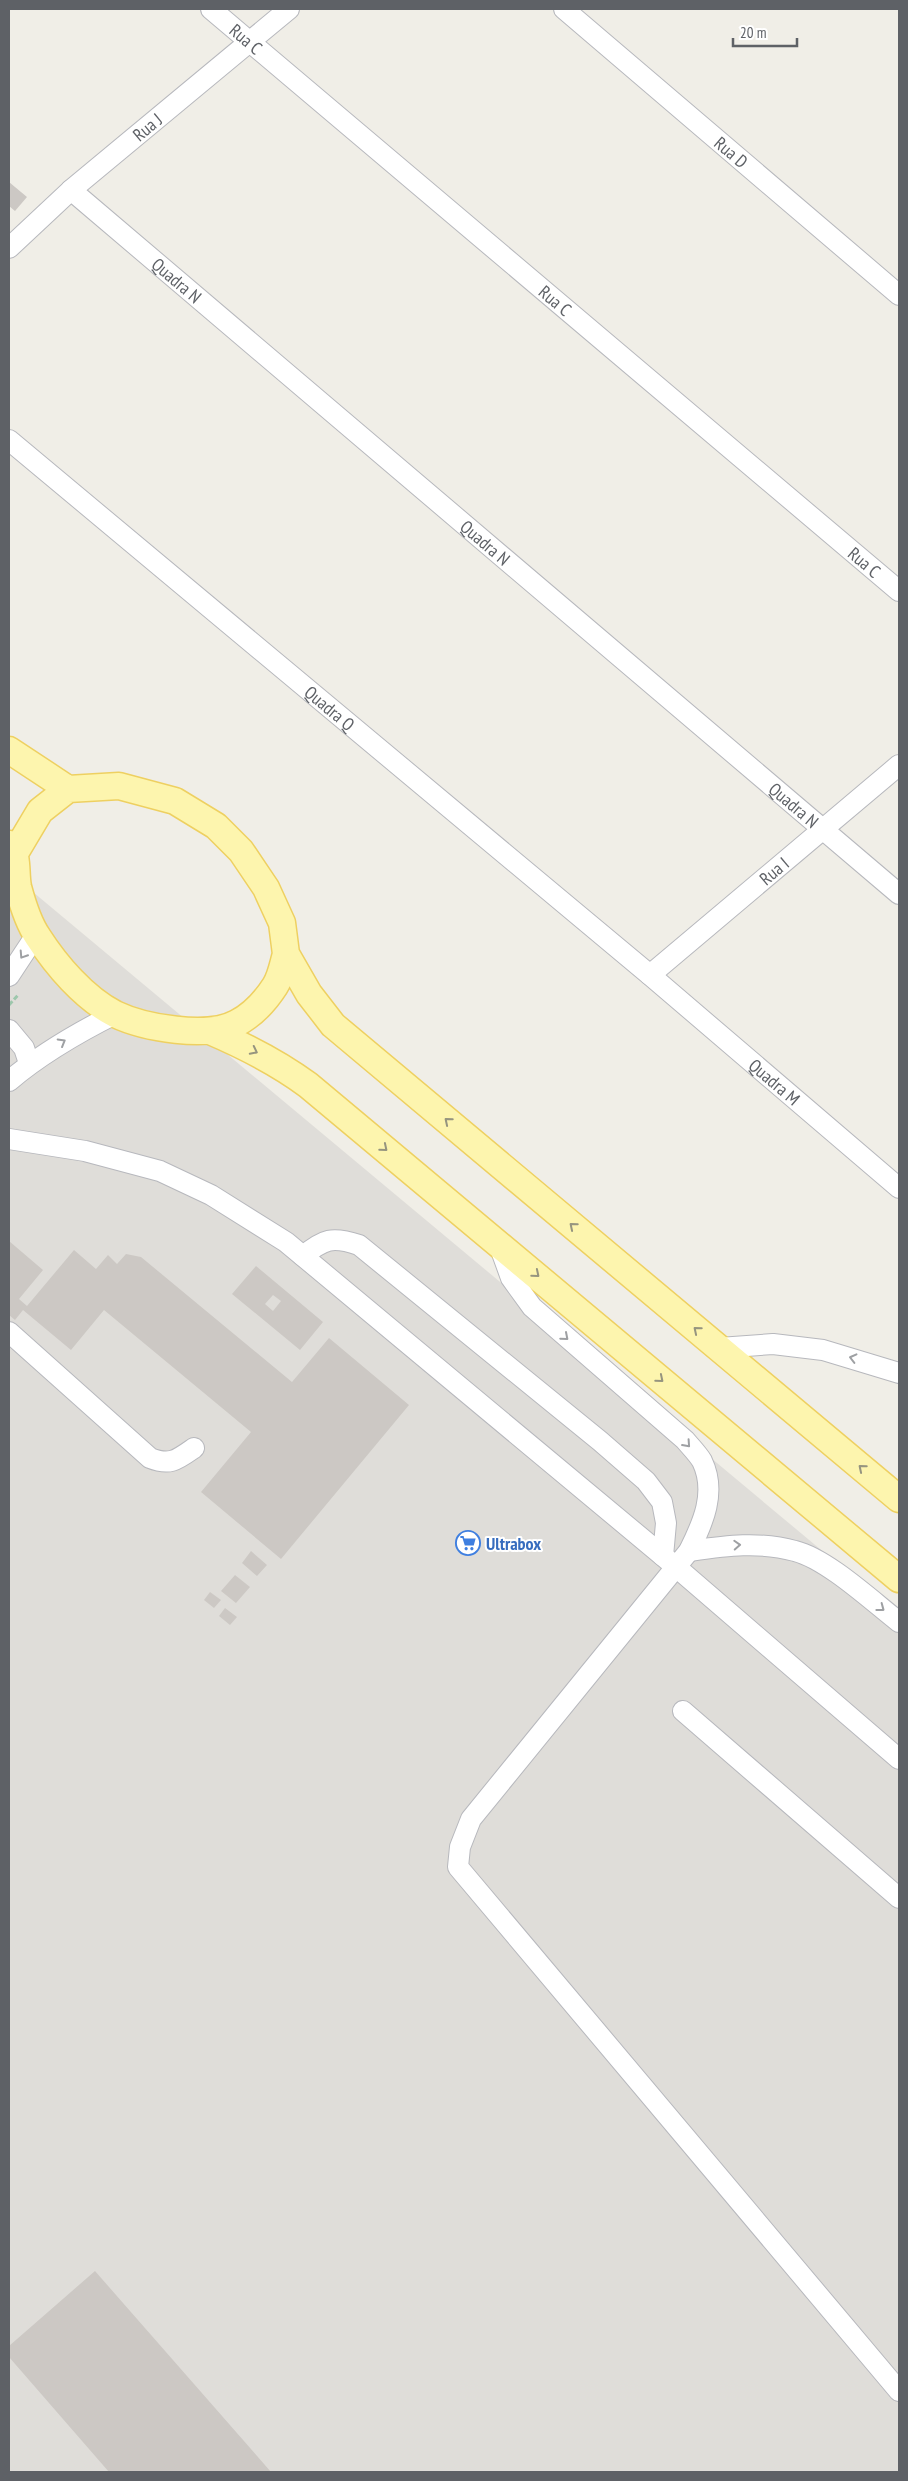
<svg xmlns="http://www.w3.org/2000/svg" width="908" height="2481" viewBox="0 0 908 2481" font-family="'PT Sans Narrow',sans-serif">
	<rect width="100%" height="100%" fill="#f0eee7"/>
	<path fill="#dfddd9" d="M 9,872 L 899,1615 L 899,2472 L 9,2472 Z"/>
	<path fill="#ccc8c4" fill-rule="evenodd" d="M 9,182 L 27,197 L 15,211 L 9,206 Z
		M 9,1241 L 43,1270 L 19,1299 L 27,1306 L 74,1250 L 96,1269 L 108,1255 L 117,1264 L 126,1254 L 141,1257 L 292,1382 L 329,1338 L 409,1405 L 281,1559 L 201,1492 L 251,1432 L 104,1310 L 71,1350 L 23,1310 L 15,1320 L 9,1315 Z
		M 256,1266 L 323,1322 L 300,1350 L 232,1294 ZM 273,1295 L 281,1301 L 273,1311 L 265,1304 Z
		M 251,1551 L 267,1565 L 257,1576 L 242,1563 Z
		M 235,1575 L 250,1587 L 236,1603 L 221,1591 Z
		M 210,1592 L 221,1600 L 214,1608 L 204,1600 Z
		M 225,1608 L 237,1617 L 230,1625 L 219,1616 Z
		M 95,2271 L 271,2472 L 109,2472 L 9,2357 L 9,2346 Z"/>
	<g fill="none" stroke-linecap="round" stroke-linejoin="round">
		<defs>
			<g id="minor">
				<path id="s1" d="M 211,9 L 899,591"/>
				<path id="s2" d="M 564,9 L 899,295"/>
				<path id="s3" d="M 71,190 L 899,894"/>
				<path id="s4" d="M 9,248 L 71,190 L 289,9"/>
				<path id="s5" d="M 9,440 L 650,975 L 899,1188"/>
				<path id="s6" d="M 650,975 L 899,765"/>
				<path d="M 9,976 L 36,935"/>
				<path d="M 9,1030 L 24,1048 L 29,1063"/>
				<path d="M 9,1081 C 42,1053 77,1033 115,1014"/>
				<path d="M 9,1139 L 85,1151 L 160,1171 L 211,1195 L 286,1242 L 675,1566 L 899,1759"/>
				<path d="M 498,1242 L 511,1278 L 532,1307 L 685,1440 C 690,1446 698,1454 702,1461 C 717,1492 703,1523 689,1551 L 471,1819 L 460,1847 L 458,1867 L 899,2391"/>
				<path d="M 303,1256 C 324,1239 332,1236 359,1245 L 600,1441 L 646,1481 L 662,1502 L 666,1523 L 663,1556"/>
				<path d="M 9,1332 L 150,1458 C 170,1466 177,1460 194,1448"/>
				<path d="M 719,1348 L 773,1344 L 823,1350 L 899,1373"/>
				<path d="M 689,1551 C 725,1546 759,1541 795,1551 C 827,1559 872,1601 899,1622"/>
				<path d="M 683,1711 L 899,1898"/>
			</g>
			<path id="major" d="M 9,750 L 68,789
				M 9,844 C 19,857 15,871 18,887 C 22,902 29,924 38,937 C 56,965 84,998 115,1014 C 144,1028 208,1039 237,1023 C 252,1015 266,1000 275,986 C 281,977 283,964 286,954
				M 15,853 L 40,811 L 68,789 L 119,786 L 175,801 L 216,826 L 241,851 L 266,888 L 282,923 L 286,954 L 309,994 L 333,1025 L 899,1499
				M 210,1031 C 245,1046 277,1062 308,1085 L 899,1579"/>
		</defs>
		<use href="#minor" stroke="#b7b8bd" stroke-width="22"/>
		<use href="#major" stroke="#eed061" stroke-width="29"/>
		<path stroke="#9dc7ac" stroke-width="3" stroke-dasharray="5 2.5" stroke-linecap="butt" d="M 9,1005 L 19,994"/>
		<use href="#minor" stroke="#fff" stroke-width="20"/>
		<use href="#major" stroke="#fdf5ae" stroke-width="26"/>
	</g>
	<defs><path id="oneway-chevron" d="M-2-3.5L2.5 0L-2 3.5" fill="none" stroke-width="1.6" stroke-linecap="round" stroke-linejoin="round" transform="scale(1.25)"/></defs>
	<g stroke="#9ea0a3">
		<use href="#oneway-chevron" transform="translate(23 955) rotate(123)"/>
		<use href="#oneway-chevron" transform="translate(62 1042) rotate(-30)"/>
		<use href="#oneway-chevron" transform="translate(565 1337) rotate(41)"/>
		<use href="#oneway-chevron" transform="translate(853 1358) rotate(-166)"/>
		<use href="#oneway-chevron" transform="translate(687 1444) rotate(48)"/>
		<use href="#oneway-chevron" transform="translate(737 1545) rotate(-3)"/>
		<use href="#oneway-chevron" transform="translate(881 1608) rotate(37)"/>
	</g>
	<g stroke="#96957f">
		<use href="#oneway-chevron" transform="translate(254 1051) rotate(27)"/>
		<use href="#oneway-chevron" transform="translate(448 1121) rotate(-140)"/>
		<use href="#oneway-chevron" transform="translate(384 1148) rotate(40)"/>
		<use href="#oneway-chevron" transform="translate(573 1226) rotate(-140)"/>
		<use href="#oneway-chevron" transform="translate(536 1274) rotate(40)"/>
		<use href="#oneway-chevron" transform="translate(697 1330) rotate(-140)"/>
		<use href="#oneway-chevron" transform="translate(660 1379) rotate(40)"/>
		<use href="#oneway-chevron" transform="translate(862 1468) rotate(-140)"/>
	</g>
	<defs>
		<symbol id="supermarket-ring" viewBox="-11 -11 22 22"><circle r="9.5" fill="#fff" stroke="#3f7fe0" stroke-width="1.5"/><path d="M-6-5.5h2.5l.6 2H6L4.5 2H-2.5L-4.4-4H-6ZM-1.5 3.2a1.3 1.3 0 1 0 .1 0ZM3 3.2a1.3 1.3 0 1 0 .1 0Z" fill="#3f7fe0"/></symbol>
	</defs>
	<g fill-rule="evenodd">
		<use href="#supermarket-ring" x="454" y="1529" width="28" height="28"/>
	</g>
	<g text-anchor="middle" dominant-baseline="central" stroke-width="4" stroke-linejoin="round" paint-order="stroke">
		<g font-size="18" fill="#5e6166" stroke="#fff">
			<text stroke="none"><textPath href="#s1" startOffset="46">Rua C</textPath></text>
			<text stroke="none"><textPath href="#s4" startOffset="184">Rua J</textPath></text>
			<text stroke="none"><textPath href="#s2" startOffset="220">Rua D</textPath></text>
			<text stroke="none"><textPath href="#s3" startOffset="139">Quadra N</textPath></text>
			<text stroke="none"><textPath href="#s1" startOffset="451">Rua C</textPath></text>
			<text stroke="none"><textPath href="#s3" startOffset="544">Quadra N</textPath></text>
			<text stroke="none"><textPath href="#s1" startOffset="856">Rua C</textPath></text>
			<text stroke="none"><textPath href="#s5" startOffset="418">Quadra Q</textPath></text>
			<text stroke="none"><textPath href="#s3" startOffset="949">Quadra N</textPath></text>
			<text stroke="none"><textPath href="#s6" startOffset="162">Rua I</textPath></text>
			<text stroke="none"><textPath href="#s5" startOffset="999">Quadra M</textPath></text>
		</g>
		<g font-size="18" font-weight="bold" fill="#366cbe" stroke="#fff" text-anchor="start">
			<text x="486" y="1543">Ultrabox</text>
		</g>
	</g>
	<rect width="908" height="2481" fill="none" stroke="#5e6166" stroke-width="20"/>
	<path d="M733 38v8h64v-8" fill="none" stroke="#5e6166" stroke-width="2.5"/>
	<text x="740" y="38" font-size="15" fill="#5e6166" stroke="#ffffff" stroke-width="4" paint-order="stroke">20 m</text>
</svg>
